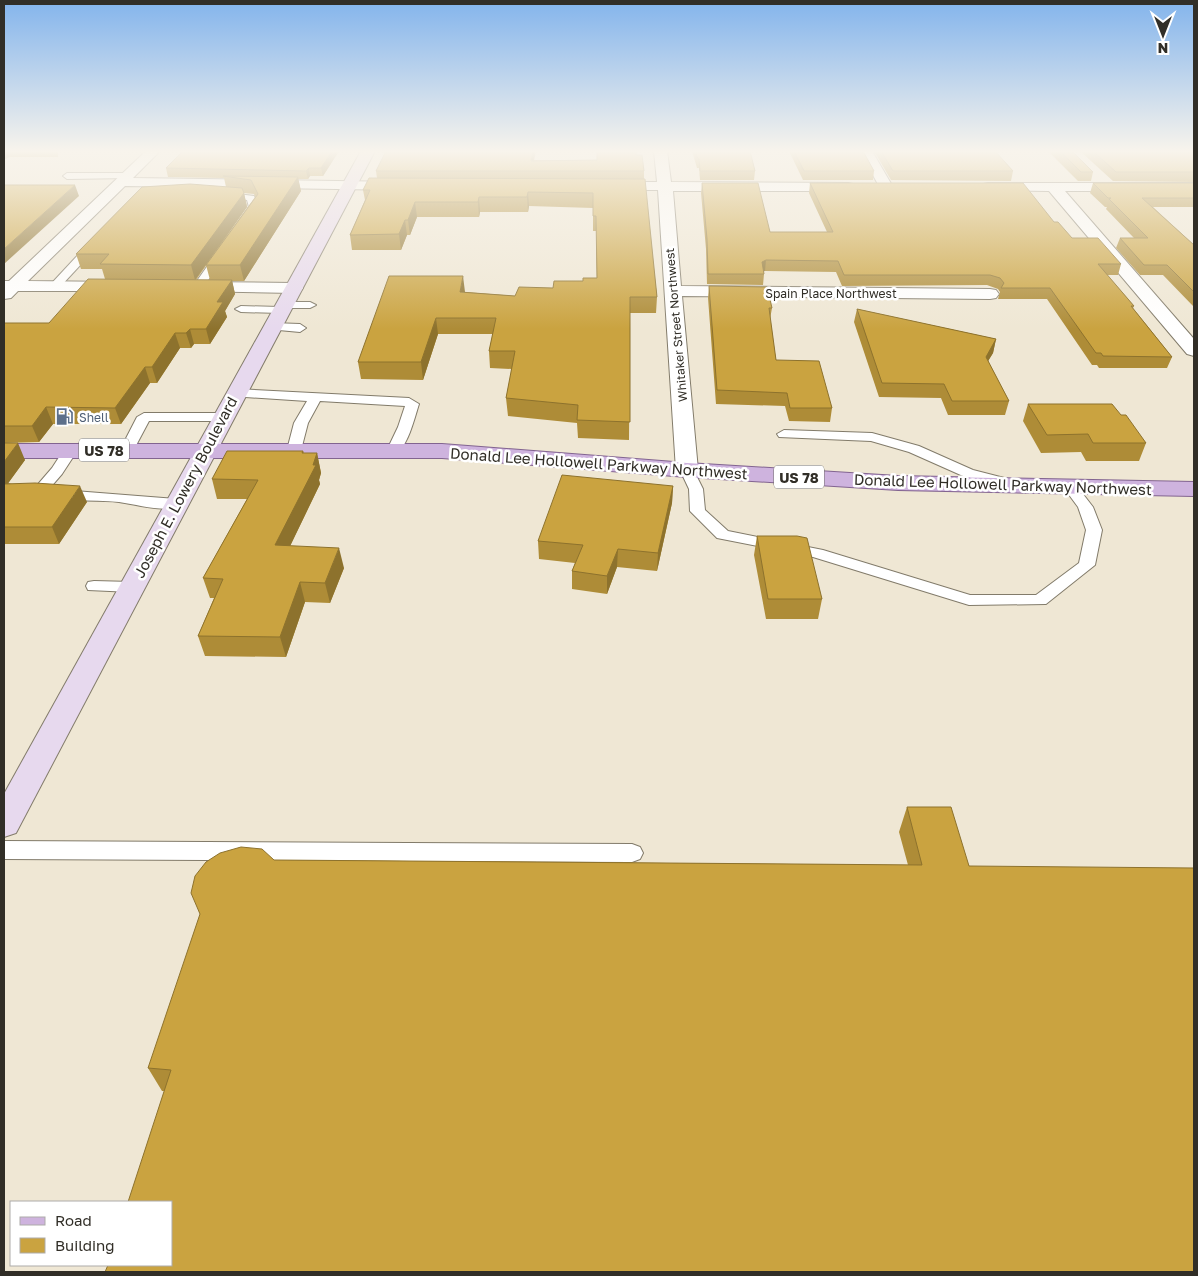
<svg xmlns="http://www.w3.org/2000/svg" width="1198" height="1276" viewBox="0 0 1198 1276" font-family="'Golos Text',sans-serif">
	<rect width="100%" height="100%" fill="#efe7d4"/>
	<g fill="none" stroke-linecap="round" stroke-linejoin="round">
		<defs>
			<path id="lane" d="M 127,173 L 130,174 L 130,178 L 67,179 L 63,176 L 67,173 Z
				M 221,192 L 254,196 L 259,207 L 247,223 L 244,224 L 239,221 L 249,207 L 247,200 L 218,197 L 218,193 Z
				M 94,241 L 99,244 L 98,246 L 59,288 L 51,288 L 50,286 L 51,284 L 90,242 Z
				M 222,250 L 227,253 L 202,289 L 194,289 L 193,287 L 194,285 L 218,251 Z
				M 284,302 L 310,302 L 316,305 L 310,308 L 286,308 L 285,312 L 281,313 L 241,312 L 235,309 L 241,306 L 279,307 L 280,303 Z
				M 272,323 L 300,324 L 306,328 L 300,332 L 268,329 L 266,327 L 268,325 Z
				M 236,389 L 409,398 L 419,404 C 415,416 407,451 394,454 L 387,450 L 398,427 L 405,406 L 320,401 L 308,423 L 301,450 L 294,454 L 287,450 L 294,423 L 307,401 L 231,396 L 230,393 Z
				M 144,413 L 223,413 L 230,417 L 223,421 L 149,421 L 132,453 L 122,453 L 120,450 L 137,417 Z
				M 784,430 L 872,433 L 919,446 L 973,470 L 1016,481 L 1018,484 L 1016,487 L 1011,488 L 963,476 L 909,452 L 871,441 L 779,437 L 777,434 Z
				M 70,447 L 77,451 L 62,474 L 49,489 L 176,499 L 181,501 L 184,504 L 181,507 C 161,512 139,505 119,502 C 91,499 60,503 33,496 L 31,493 L 33,490 L 52,468 L 65,448 Z
				M 687,466 L 692,467 L 703,489 L 705,510 L 728,531 L 823,550 L 970,595 L 1036,595 L 1079,563 L 1086,530 L 1078,507 L 1064,488 L 1066,485 L 1076,485 L 1093,507 L 1102,530 L 1095,565 L 1046,604 L 969,605 L 813,557 L 717,538 L 690,511 L 689,489 L 680,470 L 682,467 Z
				M 94,581 L 132,582 L 138,583 L 140,587 L 138,591 L 132,592 L 88,590 L 86,586 L 88,582 Z
				M 4,841 L 632,844 L 640,847 L 643,853 L 640,859 L 632,862 L 4,859 Z"/>
			<path id="street" d="M 146,151 L 160,151 L 133,178 L 403,182 L 408,183 L 410,186 L 408,189 L 403,190 L 125,186 L 28,281 L 120,282 L 126,283 L 129,287 L 126,291 L 18,291 L 11,298 L 4,299 L 4,281 L 9,281 Z
				M 654,151 L 667,151 L 671,182 L 848,183 L 853,184 L 855,187 L 853,190 L 848,191 L 673,191 L 681,286 L 990,289 L 996,290 L 999,294 L 996,298 L 990,299 L 682,296 L 698,470 L 695,475 L 687,477 L 679,475 L 676,470 L 658,190 L 608,190 L 603,189 L 601,186 L 603,183 L 608,182 L 657,182 Z
				M 860,151 L 872,151 L 893,187 L 891,190 L 881,190 Z
				M 988,183 L 1194,183 L 1194,191 L 1065,191 L 1194,339 L 1194,356 L 1187,354 L 1049,191 L 983,190 L 981,187 L 983,184 Z
				M 195,282 L 294,283 L 300,284 L 303,288 L 300,292 L 294,293 L 189,291 L 186,287 L 189,283 Z"/>
			<path id="secondary" d="M 361,151 L 375,151 L 16,833 L 4,837 L 4,794 Z"/>
			<path id="primary" d="M 4,444 L 442,444 L 687,463 L 898,476 L 1194,482 L 1194,496 L 898,490 L 687,477 L 442,458 L 4,458 Z"/>
		</defs>
		<use href="#lane" stroke="#827b6a" stroke-width="2"/>
		<use href="#street" stroke="#827b6a" stroke-width="2"/>
		<use href="#secondary" stroke="#827b6a" stroke-width="2"/>
		<use href="#primary" stroke="#826490" stroke-width="2"/>
		<use href="#lane" fill="#fff" fill-rule="evenodd"/>
		<use href="#street" fill="#fff" fill-rule="evenodd"/>
		<use href="#secondary" fill="#e7d9ee" fill-rule="evenodd"/>
		<use href="#primary" fill="#ceb3de" fill-rule="evenodd"/>
	</g>
	<path fill="#ae8c37" fill-rule="evenodd" d="M 4,151 L 58,151 L 58,157 L 9,157 Z
		M 339,151 L 323,176 L 310,176 L 308,179 L 298,179 L 301,191 L 244,281 L 232,281 L 235,294 L 225,311 L 227,317 L 210,344 L 194,344 L 191,348 L 180,348 L 157,383 L 150,383 L 121,424 L 53,424 L 39,442 L 4,443 L 4,323 L 49,323 L 105,279 L 102,269 L 81,269 L 76,254 L 226,187 L 224,178 L 168,177 L 166,168 ZM 244,193 L 254,194 L 255,197 L 206,265 L 210,280 L 196,280 L 247,207 Z
		M 692,151 L 750,151 L 755,171 L 754,180 L 700,180 L 699,168 L 697,168 Z
		M 789,151 L 863,151 L 874,171 L 873,180 L 803,180 Z
		M 874,151 L 995,151 L 1013,171 L 1011,181 L 891,180 Z
		M 1048,151 L 1072,151 L 1093,172 L 1091,181 L 1078,181 Z
		M 1080,151 L 1194,151 L 1194,182 L 1113,181 Z
		M 636,155 L 644,171 L 644,179 L 657,297 L 656,313 L 630,313 L 629,440 L 578,438 L 577,423 L 508,416 L 506,398 L 512,369 L 490,368 L 489,351 L 493,334 L 438,334 L 423,380 L 361,379 L 358,362 L 465,292 L 515,296 L 553,288 L 597,278 L 596,231 L 593,231 L 593,208 L 529,206 L 528,212 L 480,212 L 479,217 L 417,217 L 410,235 L 407,235 L 401,250 L 352,250 L 350,235 L 365,200 L 363,190 L 377,178 L 376,171 L 533,160 L 597,160 Z
		M 702,183 L 770,232 L 827,232 L 809,193 L 810,183 L 1054,222 L 1072,238 L 1121,264 L 1118,275 L 1107,275 L 1134,306 L 1133,308 L 1172,357 L 1167,368 L 1099,368 L 1097,365 L 1092,365 L 1047,299 L 998,299 L 1000,292 L 998,289 L 987,285 L 842,286 L 836,272 L 765,271 L 764,271 L 764,274 L 763,285 L 707,284 L 706,249 L 701,193 Z
		M 1093,183 L 1194,183 L 1194,207 L 1153,207 L 1194,245 L 1194,307 L 1163,275 L 1140,275 L 1116,248 L 1120,238 L 1134,238 L 1106,209 L 1107,207 L 1105,207 L 1090,193 Z
		M 709,286 L 772,308 L 770,319 L 776,360 L 832,408 L 830,422 L 789,421 L 785,406 L 716,404 L 708,298 Z
		M 857,309 L 996,339 L 993,353 L 988,361 L 1009,401 L 1005,415 L 948,415 L 941,398 L 879,397 L 854,322 Z
		M 1028,404 L 1121,415 L 1146,443 L 1139,461 L 1086,461 L 1081,452 L 1041,453 L 1023,421 Z
		M 4,443 L 25,460 L 8,483 L 87,502 L 59,544 L 4,544 Z
		M 303,451 L 304,453 L 317,453 L 321,473 L 319,480 L 320,484 L 290,546 L 344,568 L 330,603 L 305,602 L 286,657 L 205,656 L 198,636 L 214,598 L 210,598 L 203,578 L 247,499 L 217,499 L 212,479 Z
		M 673,486 L 672,503 L 657,571 L 617,567 L 607,594 L 572,589 L 572,571 L 575,563 L 539,559 L 538,541 Z
		M 757,536 L 822,599 L 818,619 L 766,619 L 754,555 Z
		M 907,807 L 969,866 L 164,1091 L 162,1091 L 148,1068 L 274,860 L 908,865 L 899,832 Z"/>
	<path fill="#8d722d" d="M 4,151 L 7,151 L 9,157 L 4,160 Z
		M 332,151 L 339,151 L 323,176 L 321,168 Z
		M 533,151 L 536,151 L 532,170 L 531,161 Z
		M 309,168 L 310,176 L 308,179 L 306,171 Z
		M 298,177 L 301,191 L 244,281 L 240,265 Z
		M 75,185 L 79,196 L 4,264 L 4,249 Z
		M 528,192 L 529,206 L 528,212 L 527,197 Z
		M 244,193 L 247,207 L 195,280 L 191,265 Z
		M 479,197 L 480,212 L 479,217 L 478,202 Z
		M 415,202 L 417,217 L 410,235 L 408,220 Z
		M 405,220 L 407,235 L 401,250 L 399,234 Z
		M 766,260 L 765,271 L 761,272 L 762,262 Z
		M 463,276 L 465,292 L 460,292 Z
		M 232,280 L 235,294 L 225,311 L 227,317 L 210,344 L 206,329 L 217,302 Z
		M 436,318 L 438,334 L 423,380 L 421,362 Z
		M 190,329 L 194,344 L 191,348 L 186,333 Z
		M 175,333 L 180,348 L 157,383 L 152,367 Z
		M 996,339 L 993,353 L 982,371 L 986,357 Z
		M 145,367 L 150,383 L 121,424 L 115,408 Z
		M 46,407 L 53,424 L 39,442 L 32,426 Z
		M 18,443 L 25,460 L 4,489 L 4,462 Z
		M 317,453 L 321,473 L 319,480 L 320,484 L 281,565 L 275,545 L 313,465 Z
		M 80,486 L 87,502 L 59,544 L 52,527 Z
		M 673,486 L 672,503 L 657,571 L 658,553 Z
		M 339,548 L 344,568 L 330,603 L 325,583 Z
		M 618,549 L 617,567 L 607,594 L 607,576 Z
		M 300,582 L 305,602 L 286,657 L 280,637 Z"/>
	<path fill="#caa340" stroke="#8d722d" d="M 183,151 L 332,151 L 321,168 L 309,168 L 306,171 L 166,168 Z
		M 386,151 L 533,151 L 531,161 L 597,160 L 597,151 L 636,151 L 636,155 L 642,155 L 644,171 L 376,171 Z
		M 695,151 L 750,151 L 755,171 L 700,171 L 699,159 L 698,159 Z
		M 794,151 L 863,151 L 874,171 L 804,171 Z
		M 881,151 L 995,151 L 1013,171 L 893,171 Z
		M 1060,151 L 1072,151 L 1093,172 L 1081,172 Z
		M 1093,151 L 1194,151 L 1194,172 L 1116,172 Z
		M 223,176 L 298,177 L 240,265 L 206,265 L 258,194 L 251,180 Z
		M 369,178 L 645,179 L 657,297 L 630,297 L 630,422 L 577,420 L 578,405 L 506,398 L 515,351 L 489,351 L 496,318 L 436,318 L 421,362 L 358,362 L 389,276 L 463,276 L 460,292 L 515,296 L 519,287 L 553,288 L 554,281 L 583,281 L 583,278 L 597,278 L 596,216 L 593,216 L 593,193 L 528,192 L 527,197 L 479,197 L 478,202 L 415,202 L 408,220 L 405,220 L 399,234 L 350,235 L 370,190 L 363,190 Z
		M 702,183 L 758,183 L 770,232 L 833,232 L 810,183 L 1023,183 L 1054,222 L 1058,222 L 1072,238 L 1098,238 L 1121,264 L 1098,264 L 1134,306 L 1131,306 L 1172,357 L 1103,356 L 1101,353 L 1096,353 L 1050,288 L 1001,288 L 1004,283 L 1000,278 L 990,275 L 844,275 L 838,261 L 766,260 L 762,262 L 764,274 L 708,274 L 707,239 Z
		M 1093,183 L 1194,183 L 1194,198 L 1142,198 L 1194,245 L 1194,292 L 1167,265 L 1144,265 L 1120,238 L 1148,238 L 1109,199 L 1111,198 L 1108,198 Z
		M 190,184 L 242,188 L 244,193 L 191,265 L 100,264 L 109,254 L 76,254 L 142,187 Z
		M 4,185 L 75,185 L 4,249 Z
		M 88,279 L 232,280 L 217,302 L 223,302 L 206,329 L 190,329 L 186,333 L 175,333 L 152,367 L 145,367 L 115,408 L 46,407 L 32,426 L 4,426 L 4,323 L 49,323 Z
		M 709,286 L 767,287 L 772,308 L 769,308 L 776,360 L 819,361 L 832,408 L 790,408 L 787,393 L 717,390 Z
		M 857,309 L 996,339 L 986,357 L 1009,401 L 952,401 L 944,384 L 882,383 Z
		M 1028,404 L 1112,404 L 1121,415 L 1126,415 L 1146,443 L 1093,443 L 1088,434 L 1047,435 Z
		M 4,443 L 18,443 L 4,462 Z
		M 227,451 L 303,451 L 302,453 L 317,453 L 313,465 L 316,465 L 275,545 L 339,548 L 325,583 L 300,582 L 280,637 L 198,636 L 223,579 L 203,578 L 258,480 L 212,479 Z
		M 562,475 L 673,486 L 658,553 L 618,549 L 607,576 L 572,571 L 583,545 L 538,541 Z
		M 35,483 L 80,486 L 52,527 L 4,527 L 4,484 Z
		M 757,536 L 797,536 L 807,538 L 822,599 L 768,599 Z
		M 907,807 L 951,807 L 969,866 L 1194,868 L 1194,1272 L 105,1272 L 108,1265 L 171,1265 L 171,1202 L 128,1202 L 171,1070 L 148,1068 L 200,914 L 191,893 L 195,876 L 206,862 L 220,853 L 241,847 L 262,849 L 274,860 L 922,865 Z"/>
	<linearGradient id="sky" x2="0" y2="1"><stop stop-color="#83b4ec"/><stop offset="0.46" stop-color="#f8f4ec"/><stop offset="1" stop-color="#f8f4ec" stop-opacity="0"/></linearGradient>
	<rect width="1198" height="329" fill="url(#sky)"/>
	<defs>
		<symbol id="fuel-bare" viewBox="-9 -9 18 18"><path d="M-5.5-6h7V0h2V4h1.3V-2.5L3-4.5l.8-.8L6-3V5H2.5V1h-1V6h-7ZM-4.2-4.7v3.2H.2V-4.7Z" fill="#5c6f8a" stroke="#fff" stroke-width="2.5" paint-order="stroke"/></symbol>
	</defs>
	<g fill-rule="evenodd">
		<use href="#fuel-bare" x="52" y="404" width="25" height="25"/>
	</g>
	<g text-anchor="middle" dominant-baseline="central" stroke-width="5" stroke-linejoin="round" paint-order="stroke">
		<g font-size="12" fill="#312e27" stroke="#fff">
			<text x="831" y="293">Spain Place Northwest</text>
			<text transform="translate(676 325) rotate(-95)">Whitaker Street Northwest</text>
		</g>
		<g font-size="12" fill="#4e5e75" stroke="#fff" text-anchor="start">
			<text x="79" y="417">Shell</text>
		</g>
		<g fill="#fff" stroke="#6f6d68" stroke-width="1">
			<rect x="79" y="438.5" width="50" height="23" rx="4"/>
			<rect x="774" y="465.5" width="50" height="23" rx="4"/>
		</g>
		<g font-size="14" font-weight="bold" fill="#312e27">
			<text x="104" y="450">US 78</text>
			<text x="799" y="477">US 78</text>
		</g>
		<g font-size="15" fill="#312e27" stroke="#fff">
			<text transform="translate(599 463) rotate(4)">Donald Lee Hollowell Parkway Northwest</text>
			<text transform="translate(1003 484) rotate(2)">Donald Lee Hollowell Parkway Northwest</text>
			<text transform="translate(185 487) rotate(-62)">Joseph E. Lowery Boulevard</text>
		</g>
	</g>
	<rect width="1198" height="1276" fill="none" stroke="#312e27" stroke-width="10"/>
	<rect x="10" y="1201" width="162" height="65" fill="#ffffff" stroke="#adaba9"/>
	<rect x="20" y="1217" width="25" height="8" fill="#ceb3de" stroke="#adaba9"/>
	<text x="55" y="1226" font-size="15" fill="#312e27">Road</text>
	<rect x="20" y="1238" width="25" height="15" fill="#caa340" stroke="#adaba9"/>
	<text x="55" y="1251" font-size="15" fill="#312e27">Building</text>
	<g transform="translate(1163 35) rotate(180)" stroke="#ffffff" stroke-width="4" paint-order="stroke">
	<path d="M0-4L9 19L0 12L-9 19Z" fill="#312e27"/>
	<text y="-8" font-size="14" font-weight="bold" text-anchor="middle" fill="#312e27">N</text>
	</g>
</svg>
